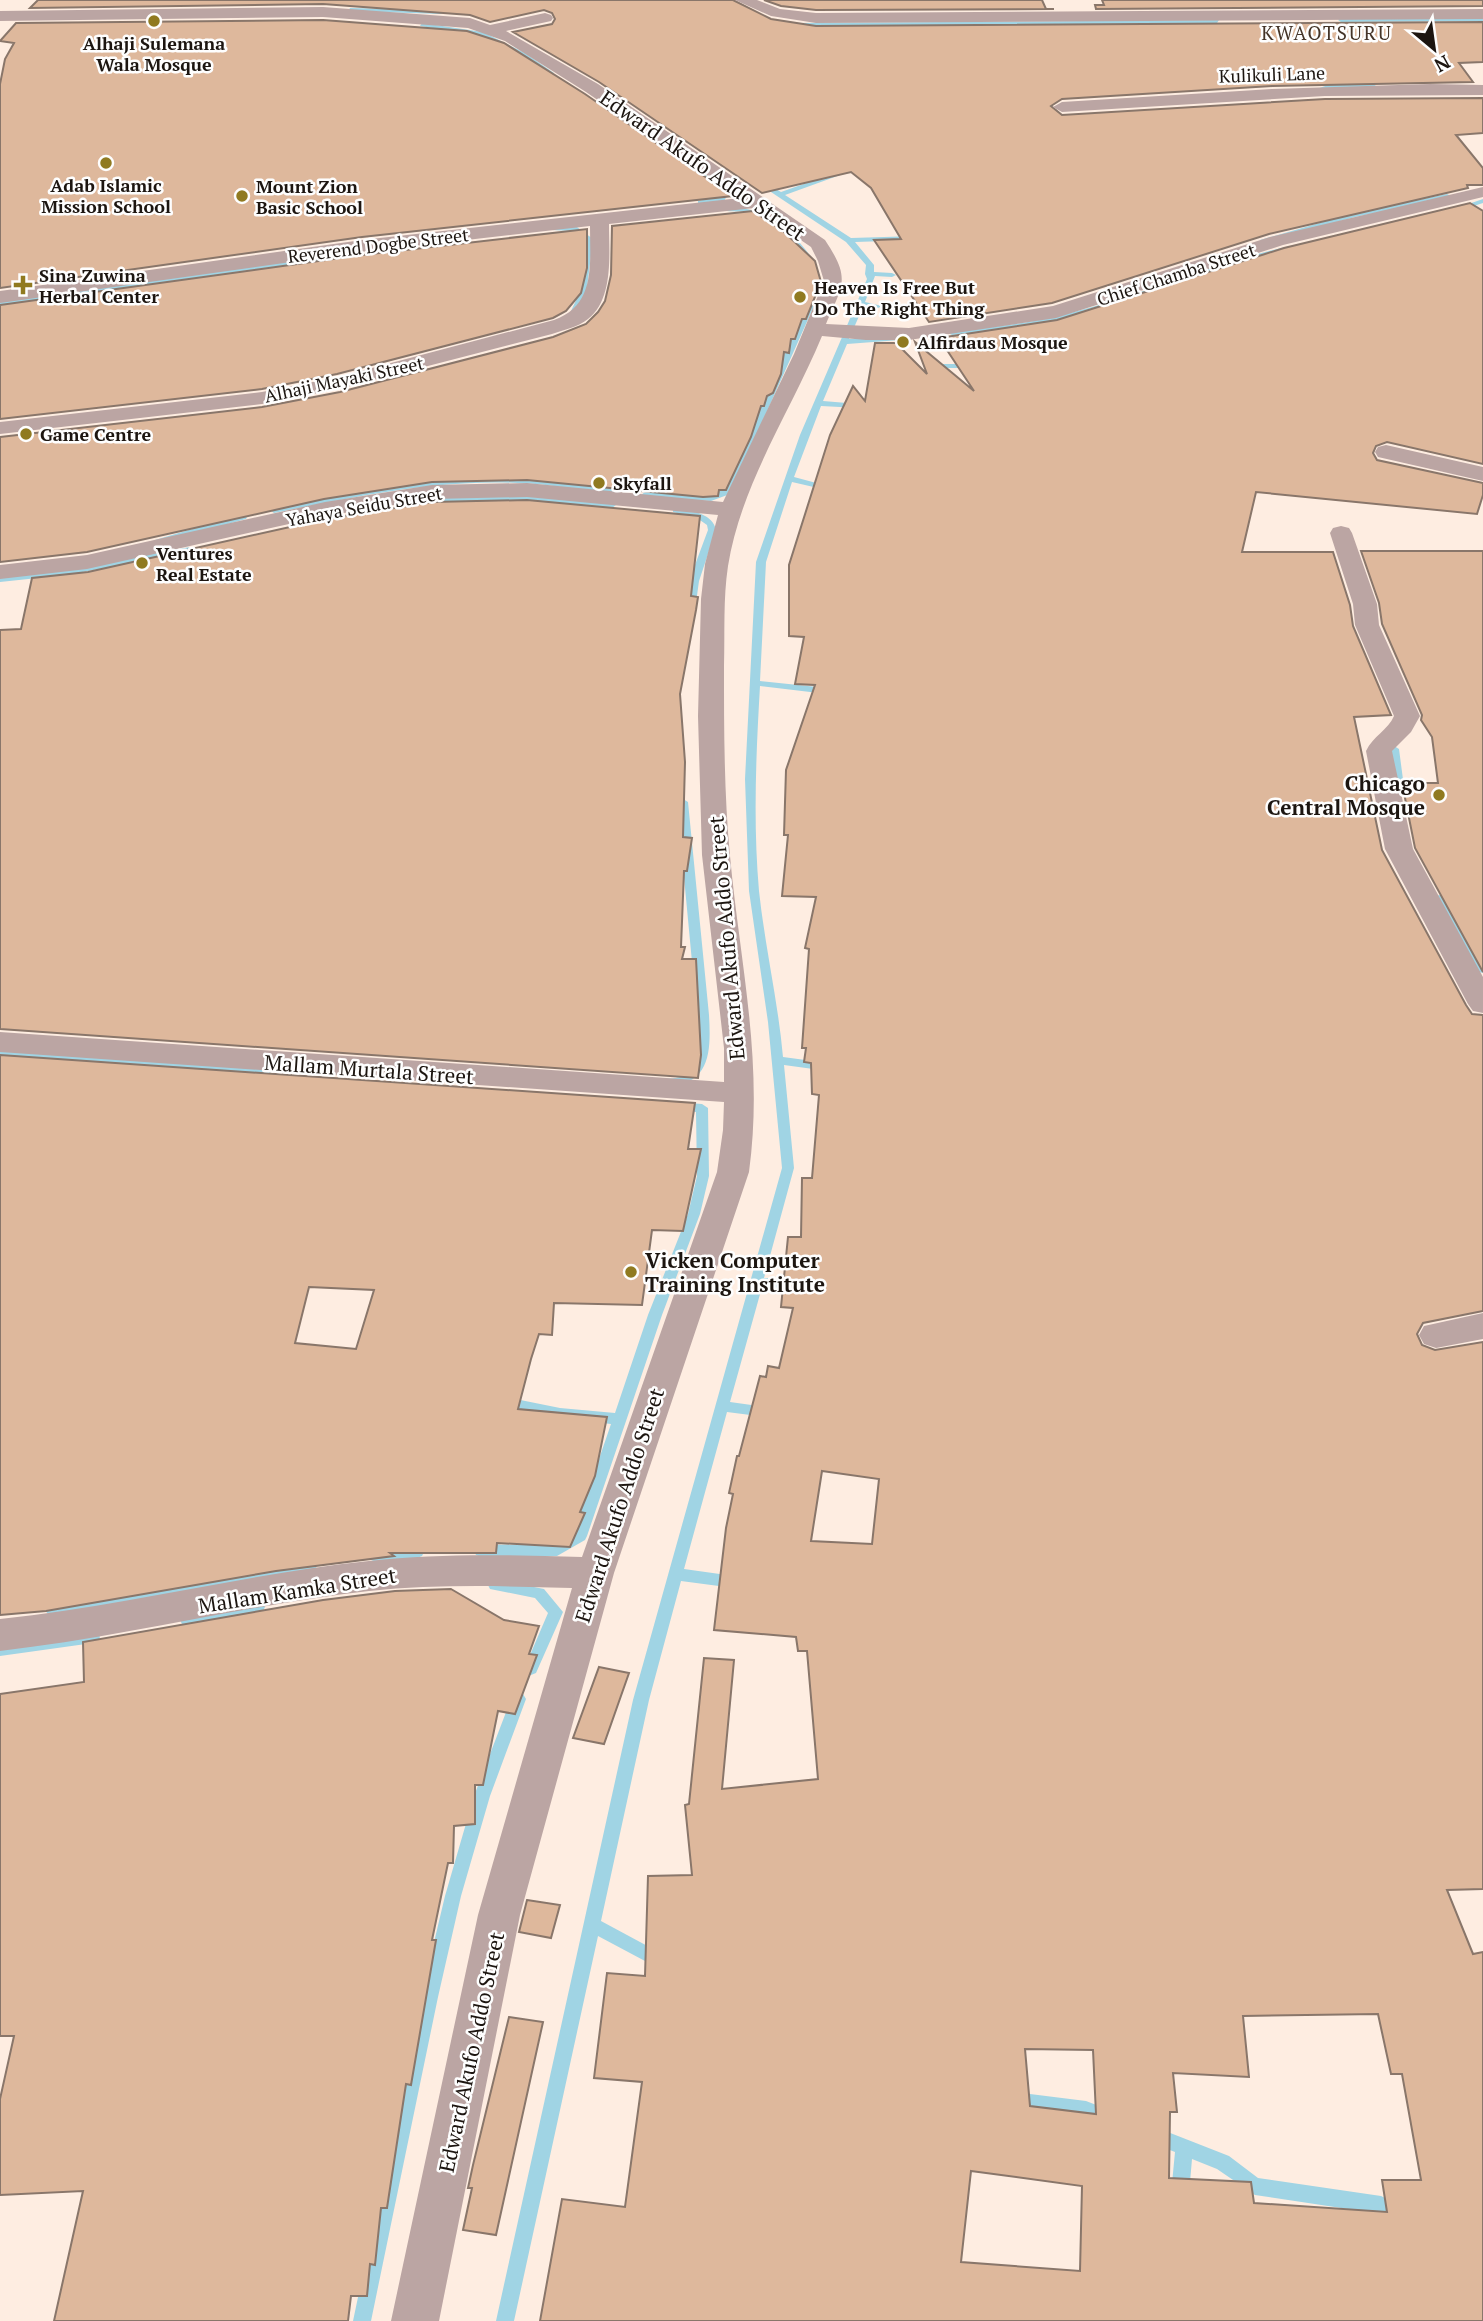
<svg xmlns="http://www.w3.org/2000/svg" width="1483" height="2321" viewBox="0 0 1483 2321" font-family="'PT Serif',serif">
	<rect width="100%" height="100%" fill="#feede1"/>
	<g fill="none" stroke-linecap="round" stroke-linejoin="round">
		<path fill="#a0d4e4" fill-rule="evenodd" d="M 350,8 L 441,10 L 444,12 L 441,14 L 348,11 Z
			M 1483,17 L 1483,21 L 1341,22 L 1338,20 L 1341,18 Z
			M 1219,20 L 1217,23 L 791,27 L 788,25 L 791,23 Z
			M 422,23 L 483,32 L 525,53 L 554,73 L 549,74 L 521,55 L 479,35 L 420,26 Z
			M 1331,84 L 1373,84 L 1376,86 L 1373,88 L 1331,88 L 1311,94 L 1308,92 Z
			M 660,147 L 664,147 L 728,190 L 730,191 L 724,201 L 698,205 L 698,201 L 718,197 L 722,192 L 660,149 Z
			M 852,167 L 855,169 L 854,170 L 785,195 L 851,238 L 917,236 L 921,238 L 917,240 L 855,242 L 874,265 L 874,272 L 892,273 L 896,275 L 892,277 L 875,276 L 865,302 L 882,306 L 878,308 L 863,307 L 849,339 L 900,336 L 904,338 L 900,340 L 847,344 L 823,401 L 859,404 L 863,406 L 859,408 L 821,406 L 794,477 L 835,488 L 831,491 L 792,482 L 766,562 L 760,681 L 827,688 L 832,691 L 827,694 L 760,686 C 756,754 753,823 759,891 C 765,947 778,1001 783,1057 L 828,1063 L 834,1067 L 828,1071 L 784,1065 L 794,1168 L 764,1278 L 797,1280 L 802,1282 L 803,1285 L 802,1288 L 797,1290 L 762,1287 L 730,1402 L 765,1407 L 770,1408 L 772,1412 L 770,1416 L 765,1417 L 727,1412 L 684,1569 L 734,1576 L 739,1578 L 741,1582 L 739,1586 L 734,1588 L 681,1581 L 649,1700 L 601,1921 L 666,1956 L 668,1961 L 666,1966 L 660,1969 L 598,1936 L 514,2321 L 496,2321 L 633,1700 L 782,1168 L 768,1022 L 749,891 L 745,779 L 756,562 L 800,435 L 867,279 L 865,274 L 866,265 L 846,242 L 756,182 L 762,181 L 781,192 Z
			M 1447,194 L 1451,196 L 1450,198 L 1355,217 L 1264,242 L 1260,240 L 1354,213 Z
			M 1483,199 L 1483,203 L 1458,211 L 1454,209 Z
			M 730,207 C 767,208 790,229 812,258 L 805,260 C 790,241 774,220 750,213 C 743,211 735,212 727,211 L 726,209 Z
			M 549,226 L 577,227 L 593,239 L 586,296 L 578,313 L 571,311 L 578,296 L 585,240 L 572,231 L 552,230 L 549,230 Z
			M 1290,246 L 1294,248 L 1293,250 C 1213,269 1137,301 1058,321 C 1022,329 988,331 952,335 L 948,333 L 952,331 C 986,327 1019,325 1053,317 C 1134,299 1209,264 1290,246 Z
			M 319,256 L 322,256 L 322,260 L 0,305 L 0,301 Z
			M 807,304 L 814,306 L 730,494 L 711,501 L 642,497 L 641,495 L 645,492 L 710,495 L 723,490 Z
			M 927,364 L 975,364 L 979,366 L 975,368 L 927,368 Z
			M 487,477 L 530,478 L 613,489 L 617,492 L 613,495 C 581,490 550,484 518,483 C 436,479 354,497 274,513 L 270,510 L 274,507 L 395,486 Z
			M 480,496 L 533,497 L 612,502 L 616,505 L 612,508 C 541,502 472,498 401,511 L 397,508 C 414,498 458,497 480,496 Z
			M 676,507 C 690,511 713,513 716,530 L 699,581 L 695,610 L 690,613 L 685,610 L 689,581 L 708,530 L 707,525 L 697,518 L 673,512 L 673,508 Z
			M 243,514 L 247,517 L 246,519 L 159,543 L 155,540 Z
			M 190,547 L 193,548 L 193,552 L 66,575 L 0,582 L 0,576 L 66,569 Z
			M 1394,746 L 1399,749 L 1404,787 L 1399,790 L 1394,787 L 1389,749 Z
			M 683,799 L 688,802 L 709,1015 C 711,1050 711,1085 667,1086 L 661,1082 L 663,1079 C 668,1078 674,1079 680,1077 C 703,1068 699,1035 697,1015 L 679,824 L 678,802 Z
			M 1439,895 L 1443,896 L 1483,960 L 1483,973 L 1479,972 L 1434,898 Z
			M 0,1049 L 265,1069 L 271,1073 L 265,1077 L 0,1057 Z
			M 677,1102 L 702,1104 L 708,1108 L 709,1176 L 700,1214 L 662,1315 L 587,1536 L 585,1540 L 557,1556 L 481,1557 L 476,1555 L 474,1551 L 476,1547 L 481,1545 L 555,1544 L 574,1532 L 611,1424 L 560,1418 L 500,1406 L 498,1402 L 500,1398 L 505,1397 L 560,1408 L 615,1413 L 648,1315 L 688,1214 L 697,1176 L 696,1112 L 673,1109 L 671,1106 Z
			M 417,1546 L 422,1548 L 424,1552 L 422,1556 L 417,1558 L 376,1562 L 371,1560 L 369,1556 L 371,1552 L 376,1550 Z
			M 310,1560 L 315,1562 L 317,1566 L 315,1570 L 310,1572 L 165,1599 L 52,1615 L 47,1613 L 45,1609 L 47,1605 L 52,1603 L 165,1587 Z
			M 495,1579 L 544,1589 L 563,1612 L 536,1673 L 531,1675 L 526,1673 L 524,1669 L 548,1613 L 535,1598 L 490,1589 L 488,1585 L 490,1581 Z
			M 258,1601 L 263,1603 L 265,1607 L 263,1611 L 258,1613 L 187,1626 L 182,1624 L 180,1620 L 182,1616 L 187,1614 Z
			M 93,1631 L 98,1633 L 100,1637 L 98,1641 L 93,1643 L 0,1656 L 0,1644 Z
			M 518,1693 L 523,1694 L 526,1699 L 490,1796 L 461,1896 L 438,1997 L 371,2321 L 353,2321 L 421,1997 L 445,1896 L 474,1796 L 513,1694 Z
			M 1013,2092 L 1086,2101 L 1117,2113 L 1120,2119 L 1117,2125 L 1111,2128 L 1086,2119 L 1013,2108 L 1007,2106 L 1004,2100 L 1007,2094 Z
			M 1155,2127 L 1229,2156 L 1258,2178 L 1381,2196 L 1387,2199 L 1390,2205 L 1387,2211 L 1381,2214 L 1255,2195 L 1217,2169 L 1192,2159 L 1189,2194 L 1186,2200 L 1180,2203 L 1174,2200 L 1171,2194 L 1175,2152 L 1149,2142 L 1146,2136 L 1149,2130 Z"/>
	</g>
	<path fill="#deb89c" stroke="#89766a" stroke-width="2" fill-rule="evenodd" d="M 38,0 L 733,0 L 771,19 L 816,26 L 1483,22 L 1483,62 L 1459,63 L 1473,82 L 1272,86 L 1062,99 L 1051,106 L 1062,115 L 1325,99 L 1483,98 L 1483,133 L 1456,135 L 1483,168 L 1483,185 L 1467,185 L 1468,188 L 1269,234 L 1052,303 L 929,322 L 874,240 L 901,239 L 871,188 L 851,172 L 762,193 L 599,82 L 513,32 L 552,24 L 555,19 L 552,13 L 544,10 L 490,22 L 470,15 L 323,4 L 30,8 Z
		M 764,0 L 1042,0 L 1046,9 L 1054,9 L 816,10 L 781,6 Z
		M 1102,0 L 1483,0 L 1483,6 L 1096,9 L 1095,5 L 1104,5 Z
		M 323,20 L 467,31 L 504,43 L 585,94 L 733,196 L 362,237 L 0,288 L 0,84 L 5,59 L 14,43 L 0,41 L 16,23 Z
		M 1470,203 L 1483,211 L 1483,464 L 1387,442 L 1376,446 L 1373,453 L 1377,460 L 1483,483 L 1483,495 L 1477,514 L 1256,492 L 1242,552 L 1333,552 L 1350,605 L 1353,626 L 1391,715 L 1354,717 L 1382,850 L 1466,1005 L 1472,1014 L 1483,1015 L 1483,1311 L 1423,1323 L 1417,1334 L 1422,1345 L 1435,1350 L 1483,1342 L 1483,1889 L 1447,1890 L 1473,1954 L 1483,1952 L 1483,2321 L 540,2321 L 562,2199 L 625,2207 L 642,2082 L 594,2078 L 607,1973 L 645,1976 L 648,1876 L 692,1875 L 685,1805 L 689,1804 L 704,1658 L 734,1660 L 722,1789 L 818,1779 L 807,1651 L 798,1651 L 796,1637 L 714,1630 L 726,1528 L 733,1494 L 729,1493 L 737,1456 L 739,1456 L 760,1376 L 766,1377 L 768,1366 L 779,1368 L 793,1308 L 781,1307 L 788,1237 L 801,1237 L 802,1178 L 812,1178 L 819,1095 L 812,1094 L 811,1063 L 804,1062 L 806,1048 L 802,1048 L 809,949 L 805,948 L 816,897 L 782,896 L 788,835 L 784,835 L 786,770 L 815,685 L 795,684 L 804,637 L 789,636 L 789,565 L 830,435 L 853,386 L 865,401 L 875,343 L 896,343 L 927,374 L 915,342 L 974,391 L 939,338 L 1057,320 L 1284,248 ZM 822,1471 L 879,1479 L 872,1544 L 811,1541 ZM 1378,2014 L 1391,2074 L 1402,2074 L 1421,2180 L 1382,2180 L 1387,2212 L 1254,2203 L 1251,2182 L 1169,2178 L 1170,2112 L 1177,2112 L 1173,2073 L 1249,2077 L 1243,2016 ZM 1025,2049 L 1093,2050 L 1096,2114 L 1030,2106 ZM 971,2171 L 1082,2186 L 1080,2271 L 961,2262 Z
		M 753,211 L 783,231 L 815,261 L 821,282 L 806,319 L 802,319 L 795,339 L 791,339 L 789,353 L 784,352 L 781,374 L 773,393 L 767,396 L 764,406 L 761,406 L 751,437 L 726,490 L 719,490 L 718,496 L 703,497 L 527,480 L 432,482 L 324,499 L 87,552 L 0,562 L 0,437 L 262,407 L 340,392 L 553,337 L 586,324 L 598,312 L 605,301 L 611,275 L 612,226 Z
		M 587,229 L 587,268 L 581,293 L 566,311 L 553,318 L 337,374 L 262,389 L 0,419 L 0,305 L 362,255 Z
		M 527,500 L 700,516 L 691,596 L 698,597 L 696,610 L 680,694 L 685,762 L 683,837 L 692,838 L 687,871 L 684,871 L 681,947 L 685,947 L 682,959 L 696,959 L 701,1055 L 698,1078 L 0,1029 L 0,630 L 21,629 L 32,578 L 88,572 L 326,519 L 432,502 Z
		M 1361,551 L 1483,551 L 1483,972 L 1415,848 L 1402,783 L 1438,783 L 1432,737 L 1421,720 L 1422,715 L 1382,624 L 1379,603 Z
		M 0,1055 L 695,1103 L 688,1149 L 701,1149 L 683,1231 L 652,1230 L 642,1305 L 554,1303 L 552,1335 L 539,1334 L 531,1359 L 518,1409 L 607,1417 L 595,1476 L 580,1512 L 585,1513 L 570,1547 L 497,1543 L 496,1553 L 390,1553 L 394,1556 L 276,1571 L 46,1611 L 0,1615 ZM 309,1287 L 374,1290 L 356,1349 L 295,1343 Z
		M 451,1589 L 504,1620 L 539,1626 L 529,1654 L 537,1655 L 515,1714 L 498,1711 L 483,1785 L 475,1785 L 475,1824 L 454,1826 L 453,1863 L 448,1863 L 432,1940 L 436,1940 L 411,2085 L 406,2084 L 387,2208 L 381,2208 L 375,2265 L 370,2264 L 367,2296 L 351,2296 L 348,2321 L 54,2321 L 83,2191 L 0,2195 L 0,2099 L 14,2036 L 0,2036 L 0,1694 L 84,1682 L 83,1642 L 323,1600 L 395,1591 Z
		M 599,1667 L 629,1673 L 604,1744 L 573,1738 Z
		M 527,1900 L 560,1905 L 551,1938 L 519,1932 Z
		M 509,2017 L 543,2022 L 496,2235 L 463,2230 L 472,2188 L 468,2188 L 473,2165 Z"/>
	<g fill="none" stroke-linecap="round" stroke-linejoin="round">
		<path fill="#bba5a3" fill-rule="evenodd" d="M 735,0 L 757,0 L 780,9 L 816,13 L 1483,9 L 1483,19 L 816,23 L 771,16 Z
			M 323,7 L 470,18 L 490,25 L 545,13 L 551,15 L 553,18 L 551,21 L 506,31 L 598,84 L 825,240 C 851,279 843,284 826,324 L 909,328 L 1053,306 L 1270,237 L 1483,187 L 1483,197 L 1283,245 L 1056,318 L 909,340 L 866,340 L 822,336 C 791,411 741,484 728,566 C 723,599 725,632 724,666 C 724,729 724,794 730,856 C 740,964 764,1062 749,1172 L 614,1573 L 520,1915 L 439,2321 L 391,2321 L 478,1915 L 572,1588 C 505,1586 437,1584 369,1591 C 245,1605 124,1637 0,1651 L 0,1619 C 124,1606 245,1574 369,1561 C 440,1553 511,1555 582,1557 L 717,1172 L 723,1130 L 724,1102 L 0,1052 L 0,1032 L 724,1082 L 724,1048 L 702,855 L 698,716 L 701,599 L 705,564 L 718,515 L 527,497 L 432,499 L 325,516 L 87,569 L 0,579 L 0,565 L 87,555 L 325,502 L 432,485 L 527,483 L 723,502 L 794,354 L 824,281 L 818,261 L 811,247 L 754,208 L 609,224 C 609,253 614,299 588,319 C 578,327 564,330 552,334 L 339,389 L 262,404 L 0,434 L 0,422 L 262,392 L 338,377 L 554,320 C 596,305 590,264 590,226 L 362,252 L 0,303 L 0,291 L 362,240 L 740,198 L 586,92 L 505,41 L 468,28 L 323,17 L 0,21 L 0,11 Z
			M 1430,84 L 1483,85 L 1483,95 L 1325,96 L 1062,112 L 1053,107 L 1062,102 L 1272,89 Z
			M 1386,445 L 1483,467 L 1483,481 L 1378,457 L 1375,452 L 1378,447 Z
			M 1341,526 L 1349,528 L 1352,533 L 1377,604 L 1379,625 L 1420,716 L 1411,732 L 1392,751 L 1413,849 L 1483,977 L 1483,1013 L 1473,1011 L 1468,1004 L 1385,849 L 1366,751 C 1373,736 1388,730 1394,716 L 1355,625 L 1353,604 L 1330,533 L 1333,528 Z
			M 1483,1313 L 1483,1339 L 1436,1348 L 1424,1344 L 1419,1335 L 1424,1326 Z"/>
	</g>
	<g fill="#907a20" stroke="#fefefe" stroke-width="2.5">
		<circle cx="154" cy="21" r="7"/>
		<circle cx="106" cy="163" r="7"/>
		<circle cx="242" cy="196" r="7"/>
		<path d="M19.5 274.5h7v7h7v7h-7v7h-7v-7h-7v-7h7z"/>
		<circle cx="800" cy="297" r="7"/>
		<circle cx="903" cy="342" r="7"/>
		<circle cx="26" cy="434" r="7"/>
		<circle cx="599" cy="483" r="7"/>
		<circle cx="142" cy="563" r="7"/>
		<circle cx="1439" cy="795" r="7"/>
		<circle cx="631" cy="1272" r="7"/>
	</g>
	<g text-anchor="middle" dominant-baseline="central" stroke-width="5" stroke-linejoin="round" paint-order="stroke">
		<g font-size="18" font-weight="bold" fill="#1c1510" stroke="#fefefe" text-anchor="start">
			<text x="154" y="43" text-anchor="middle">Alhaji Sulemana<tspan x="154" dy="21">Wala Mosque</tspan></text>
			<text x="106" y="185" text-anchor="middle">Adab Islamic<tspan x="106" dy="21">Mission School</tspan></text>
			<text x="256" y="186">Mount Zion<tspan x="256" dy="21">Basic School</tspan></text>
			<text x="39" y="275">Sina Zuwina<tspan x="39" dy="21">Herbal Center</tspan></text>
			<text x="814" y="287">Heaven Is Free But<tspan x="814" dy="21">Do The Right Thing</tspan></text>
			<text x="917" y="342">Alfirdaus Mosque</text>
			<text x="40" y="434">Game Centre</text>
			<text x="613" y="483">Skyfall</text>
			<text x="156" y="553">Ventures<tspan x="156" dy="21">Real Estate</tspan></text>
		</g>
		<g font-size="18" fill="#1c1510" stroke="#fefefe">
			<text transform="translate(1272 74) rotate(-2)">Kulikuli Lane</text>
			<text transform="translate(378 245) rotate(-7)">Reverend Dogbe Street</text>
			<text transform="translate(1176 274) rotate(-18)">Chief Chamba Street</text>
			<text transform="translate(344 379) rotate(-12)">Alhaji Mayaki Street</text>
			<text transform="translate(364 506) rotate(-10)">Yahaya Seidu Street</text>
		</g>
		<g font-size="19" letter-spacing="2" fill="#443428" stroke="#fefefe">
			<text x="1327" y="32">KWAOTSURU</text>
		</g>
		<g font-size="21" fill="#1c1510" stroke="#fefefe">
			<text transform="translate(703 165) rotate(35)">Edward Akufo Addo Street</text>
			<text transform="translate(726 938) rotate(-95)">Edward Akufo Addo Street</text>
			<text transform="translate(369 1069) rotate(4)">Mallam Murtala Street</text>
			<text transform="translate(619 1505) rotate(-72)">Edward Akufo Addo Street</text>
			<text transform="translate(297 1590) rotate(-9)">Mallam Kamka Street</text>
			<text transform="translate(471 2052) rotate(-78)">Edward Akufo Addo Street</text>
		</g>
		<g font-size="21" font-weight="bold" fill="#1c1510" stroke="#fefefe" text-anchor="end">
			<text x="1425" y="783">Chicago<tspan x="1425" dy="24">Central Mosque</tspan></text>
			<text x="645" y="1260" text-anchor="start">Vicken Computer<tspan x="645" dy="24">Training Institute</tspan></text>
		</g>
	</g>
	<g transform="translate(1434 49) rotate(151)" stroke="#fefefe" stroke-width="5" paint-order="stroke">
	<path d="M0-5L12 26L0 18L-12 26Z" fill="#1c1510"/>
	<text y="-10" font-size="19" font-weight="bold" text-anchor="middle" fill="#1c1510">N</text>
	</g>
</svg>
